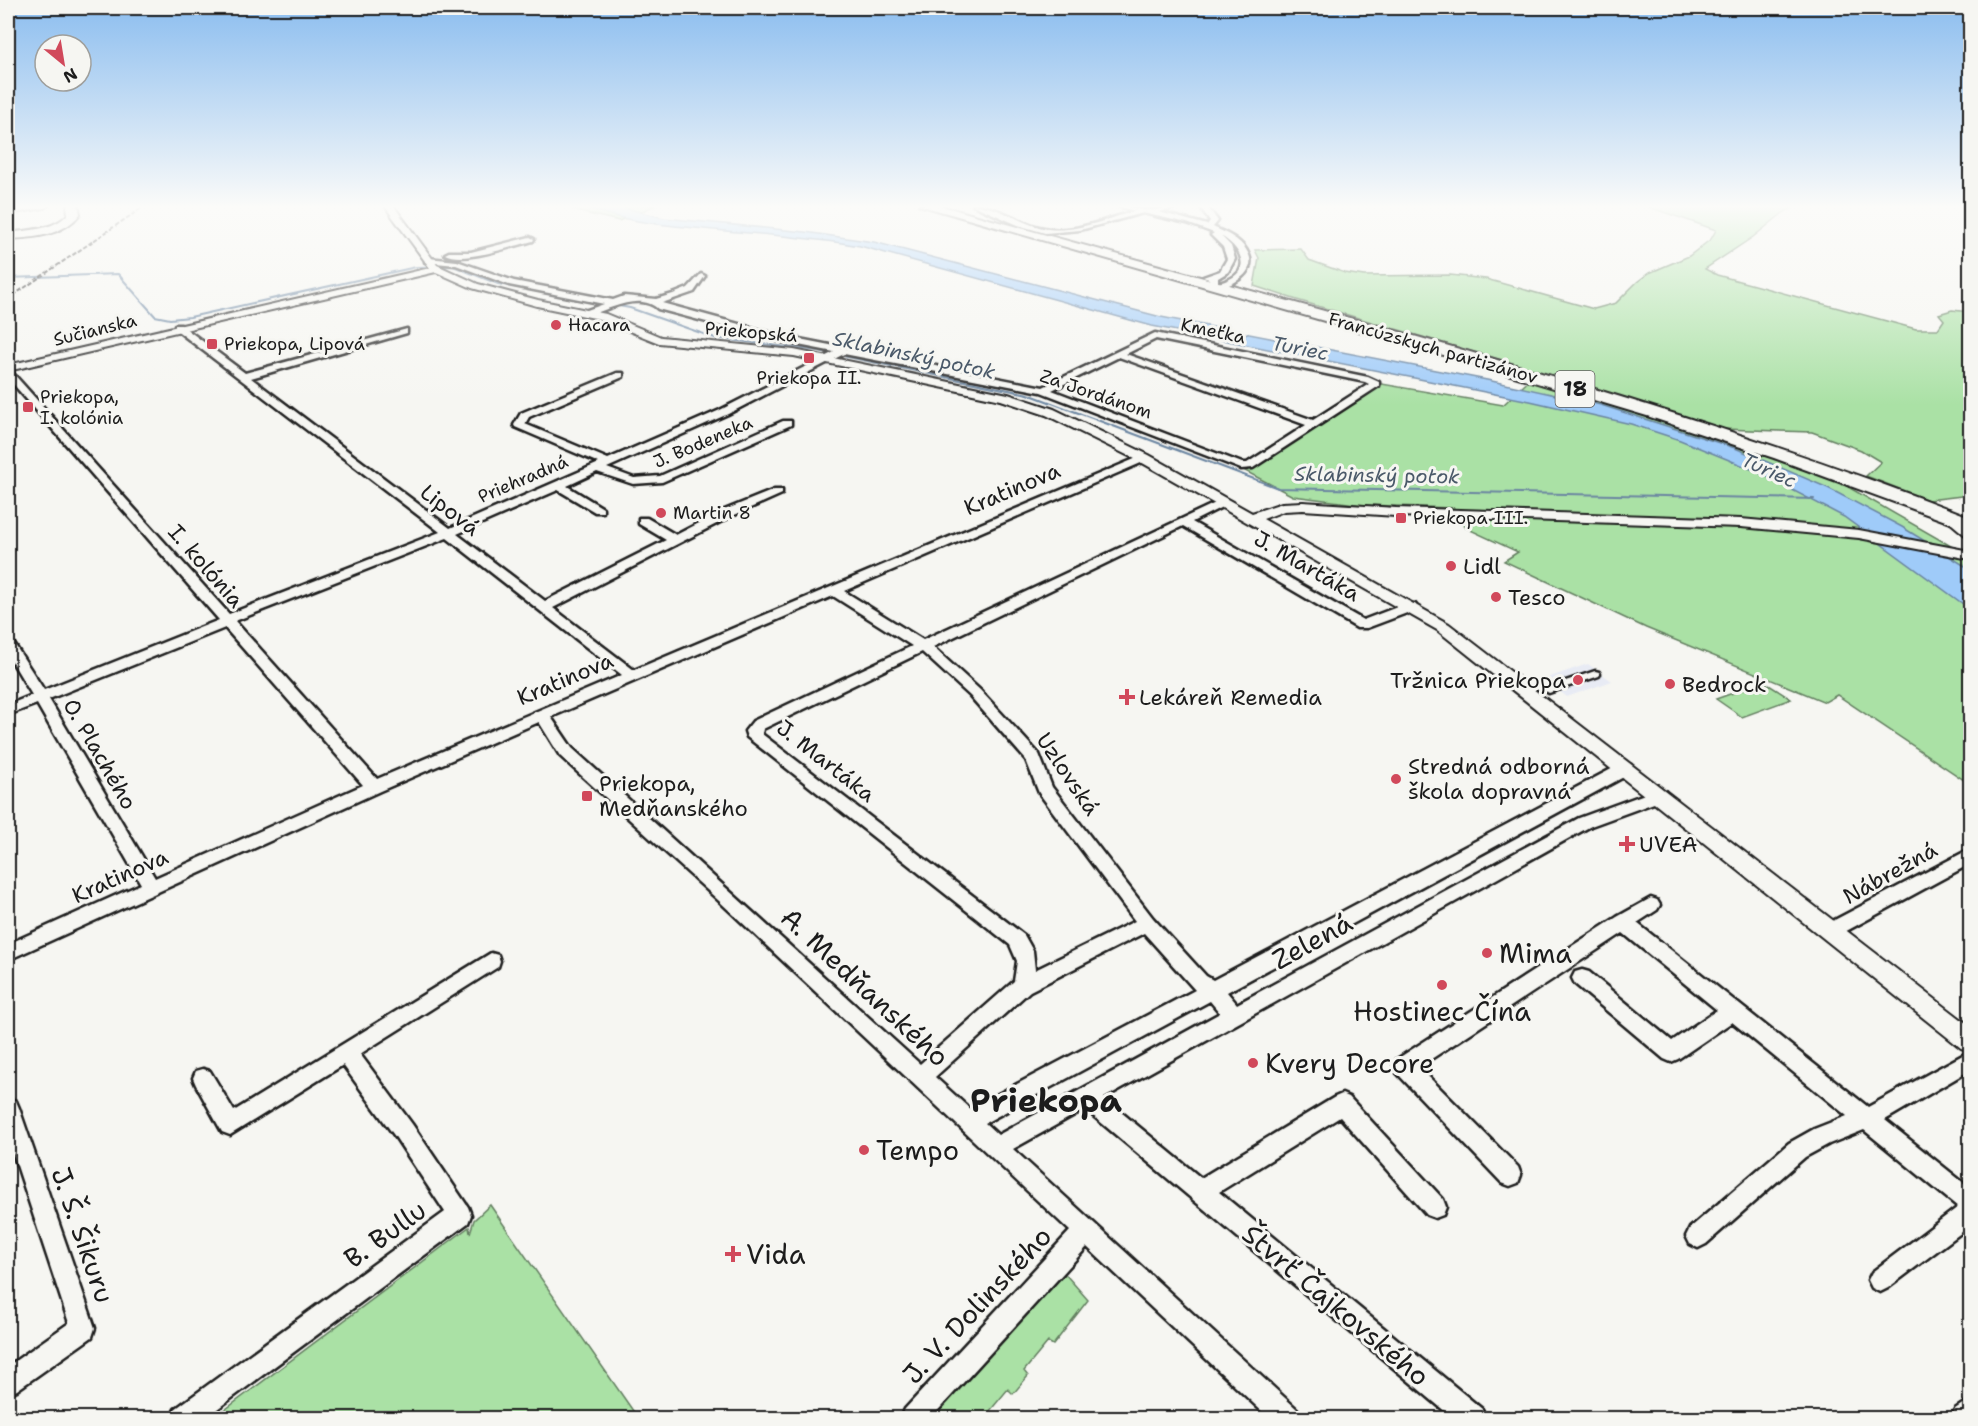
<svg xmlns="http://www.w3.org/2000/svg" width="1978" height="1426" viewBox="0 0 1978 1426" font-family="'Shantell Sans',sans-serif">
	<rect width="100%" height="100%" fill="#f6f6f2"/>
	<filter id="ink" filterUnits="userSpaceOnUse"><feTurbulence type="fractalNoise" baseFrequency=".0167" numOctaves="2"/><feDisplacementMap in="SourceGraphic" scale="12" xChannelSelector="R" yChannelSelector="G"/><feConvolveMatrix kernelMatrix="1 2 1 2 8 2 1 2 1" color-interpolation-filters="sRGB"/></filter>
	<g filter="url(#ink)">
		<path fill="#e8ebf4" d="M 1588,664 L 1612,681 L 1567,697 L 1544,679 Z"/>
		<path fill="#aae1a5" stroke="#637e60" stroke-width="1.5" d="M 565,205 L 656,205 L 619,221 L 580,212 Z
			M 1643,205 L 1797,205 L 1783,213 L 1753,237 L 1705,269 L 1717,275 L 1916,329 L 1938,329 L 1944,320 L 1939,314 L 1952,310 L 1970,312 L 1970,495 L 1928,500 L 1866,476 L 1881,462 L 1861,450 L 1812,432 L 1722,429 L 1829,476 L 1970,557 L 1970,784 L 1837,695 L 1825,702 L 1646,628 L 1504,561 L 1518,552 L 1466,528 L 1454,508 L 1364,505 L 1293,496 L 1245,471 L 1382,384 L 1503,405 L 1539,371 L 1297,300 L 1254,286 L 1259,258 L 1255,250 L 1301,249 L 1309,260 L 1345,273 L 1364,276 L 1450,275 L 1486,279 L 1594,309 L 1616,303 L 1637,282 L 1649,273 L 1689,256 L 1711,239 L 1716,230 Z
			M 1764,682 L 1791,699 L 1742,717 L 1716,699 Z
			M 490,1205 L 638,1418 L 214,1418 L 469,1227 L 470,1233 L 474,1220 Z
			M 1066,1275 L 1088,1300 L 1053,1345 L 1048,1342 L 1024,1371 L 1028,1376 L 1013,1394 L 1008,1389 L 984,1418 L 925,1418 L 1035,1296 L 1056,1279 Z"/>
		<path fill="#9fcbf9" stroke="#6b85a1" stroke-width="1.5" d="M 582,205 L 613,205 L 664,218 L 805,232 L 874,242 L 1161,317 L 1487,380 L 1601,405 L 1735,448 L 1828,488 L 1902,527 L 1970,569 L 1970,609 L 1844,517 L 1756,471 L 1680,440 L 1631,424 L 1530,401 L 1152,326 L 860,246 C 808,237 756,234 704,229 C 663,225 620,222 582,205 Z"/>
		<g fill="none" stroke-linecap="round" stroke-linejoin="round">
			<path stroke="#6b85a1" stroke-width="2" d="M 8,278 L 118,274 L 155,316 L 170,319 L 190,317 L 416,267 L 453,266 L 498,284 L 582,300
				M 613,305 L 630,308 L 715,338 L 819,351 L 1028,394 L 1278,488 L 1814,499"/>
			<defs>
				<path id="pedestrian" d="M 1595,671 L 1599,672 L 1600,674 L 1599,676 L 1549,693 L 1544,690 L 1545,688 Z"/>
				<path id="minor" d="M 973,205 C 996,205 1017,221 1039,227 C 1069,236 1106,219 1135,211 L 1115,205 C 1127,205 1139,211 1150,210 C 1161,210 1173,205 1185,205 L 1159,212 L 1207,225 L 1210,221 L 1199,205 L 1206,205 L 1218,221 L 1213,227 C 1226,233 1243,240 1249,255 C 1257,274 1228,289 1213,288 L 1209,279 L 1203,277 L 1220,271 L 1227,259 L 1223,247 L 1211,235 L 1214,233 L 1187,223 L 1143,213 L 1080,230 L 1045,233 L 1018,225 ZM 1221,236 C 1245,251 1253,275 1218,283 L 1218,278 L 1228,272 L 1235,259 L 1231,246 Z
					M 530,237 L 534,239 L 533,241 C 513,246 462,264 445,254 L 449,252 L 471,252 Z
					M 428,258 L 457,261 L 514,281 L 613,300 L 624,296 L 656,299 L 673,294 L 688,288 L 701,274 L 705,276 L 694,292 L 662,303 L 779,335 L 1043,387 L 1155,333 L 1368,377 L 1379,382 L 1379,386 L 1253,468 L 1241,469 L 1041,392 L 844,354 L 728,414 L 607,468 L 634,478 L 660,476 L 783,421 L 791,421 L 791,425 L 662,482 L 633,484 L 597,472 L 567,486 L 603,508 L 603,512 L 595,512 L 558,490 L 457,534 L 545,601 L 666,540 L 639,524 L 639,518 L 647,518 L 676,535 L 722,511 L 774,490 L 782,490 L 782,494 L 730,517 L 553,608 L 634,670 L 1144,455 L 1148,456 L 1148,460 L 844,591 L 923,640 L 1224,499 L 1230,502 L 1228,504 L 1192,522 L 1363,620 L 1405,604 L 1415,604 L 1417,607 L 1415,610 L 1367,628 L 1357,628 L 1183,526 L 933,647 L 980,690 L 1039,754 L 1052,787 L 1153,918 L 1206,976 L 1213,980 L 1619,765 L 1631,765 L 1633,769 L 1631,773 L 1227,992 L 1237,1004 L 1579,818 L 1653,791 L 1665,791 L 1667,795 L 1665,799 L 1591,826 L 1104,1098 L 1201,1178 L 1335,1097 L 1342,1094 L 1349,1097 L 1443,1199 L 1446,1207 L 1443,1215 L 1435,1218 L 1427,1215 L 1340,1117 L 1219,1192 L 1482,1409 L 1486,1418 L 1453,1418 L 1085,1109 L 1013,1149 L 1297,1409 L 1301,1418 L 1269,1418 L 1087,1247 L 931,1418 L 901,1418 L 905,1409 L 1070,1231 L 718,900 L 560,756 L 539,722 L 380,791 L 8,960 L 8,944 L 141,884 L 37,704 L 8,715 L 8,705 L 32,695 L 8,655 L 8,641 L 13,642 L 44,690 L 219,620 L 8,378 L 8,370 L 11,371 L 229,614 L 440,532 L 175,329 L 175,325 L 181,325 L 245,373 L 407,329 L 407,333 L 251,378 L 450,528 L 599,463 L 515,427 L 514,425 L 521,413 L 617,373 L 623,373 L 623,377 L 529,417 L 525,424 L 608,459 L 720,410 L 834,352 L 778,341 L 658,309 C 641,292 609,309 590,315 L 587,314 L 587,310 L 604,304 L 509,285 L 456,265 L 425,262 L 425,258 ZM 1156,339 L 1365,382 L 1369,384 L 1313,420 L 1126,354 ZM 1119,357 L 1306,425 L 1247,463 L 1242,463 L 1052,390 ZM 447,538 L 622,675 L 377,779 L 235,621 ZM 833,596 L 912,646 L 753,721 L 745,731 L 747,737 L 1010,945 L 1017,961 L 1014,981 L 920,1064 L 572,748 L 551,717 ZM 225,628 L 363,785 L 155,878 L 49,699 ZM 922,652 L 970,696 L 1026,760 L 1039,793 L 1135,921 L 1035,970 L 1033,951 L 1024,935 L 762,734 L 763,729 ZM 1144,933 L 1195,990 L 970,1109 L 935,1077 L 1030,991 ZM 1210,1001 L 1220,1013 L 998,1135 L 985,1123 Z
					M 1970,849 L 1970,864 L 1839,935 L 1832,937 L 1825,935 L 1823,930 L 1825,925 Z
					M 1651,898 L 1657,900 L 1660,905 L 1657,910 L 1637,923 L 1868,1107 L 1970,1051 L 1970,1070 L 1885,1120 L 1970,1188 L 1970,1226 L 1888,1288 L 1880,1292 L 1872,1288 L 1868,1280 L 1872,1272 L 1958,1207 L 1864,1130 L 1829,1144 L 1805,1157 L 1706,1244 L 1698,1248 L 1690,1244 L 1686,1236 L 1690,1228 L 1789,1143 L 1814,1129 L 1847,1116 L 1732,1022 L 1678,1059 L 1671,1062 L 1664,1059 L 1575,984 L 1572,978 L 1575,972 L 1582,970 L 1589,972 L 1672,1041 L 1717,1010 L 1623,933 L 1419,1067 L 1518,1167 L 1521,1175 L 1518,1183 L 1510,1186 L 1502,1183 L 1397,1073 L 1394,1066 L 1397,1059 L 1617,917 Z
					M 491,953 L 498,955 L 500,961 L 498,967 L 360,1054 L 412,1124 L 468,1207 L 471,1215 L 468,1223 L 205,1418 L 171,1418 L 175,1409 L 445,1212 L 396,1138 L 343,1065 L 230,1135 L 222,1132 L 196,1085 L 193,1078 L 196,1071 L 203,1069 L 210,1071 L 234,1111 Z
					M 8,1098 L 16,1101 L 19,1108 L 95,1328 L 92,1337 L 17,1390 L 8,1394 L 8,1366 L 69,1323 L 8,1138 Z
					M 1970,1399 L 1970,1418 L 1951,1418 L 1955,1409 Z"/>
				<path id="tertiary" d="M 384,205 L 393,205 L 437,265 L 478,284 L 538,300 L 606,314 L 661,337 L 794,350 L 1008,394 L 1054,409 L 1149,455 L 1252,513 L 1282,503 L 1303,502 L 1396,508 L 1741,519 L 1859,530 L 1970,551 L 1970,559 L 1859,538 L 1741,527 L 1396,516 L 1303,510 L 1284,511 L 1263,519 L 1449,624 L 1970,1026 L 1970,1051 L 1961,1048 L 1437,630 L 1139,461 L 1046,415 L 1001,400 L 794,356 L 659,343 L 599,319 L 537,306 L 472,288 L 436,272 L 8,371 L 8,365 L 430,268 Z
					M 1951,512 L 1956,513 L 1970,525 L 1970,536 L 1965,535 L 1946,519 L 1944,516 L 1946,513 Z"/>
				<path id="primary" d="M 22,205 L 49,205 L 44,208 L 8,214 L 8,208 Z
					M 67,205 L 78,205 L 80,214 C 63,236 33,238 8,239 L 8,233 C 28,230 54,230 68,214 Z
					M 919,205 L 938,205 C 1284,302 1635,387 1970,517 L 1970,530 L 1774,458 L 1647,416 L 1454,358 Z"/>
			</defs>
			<use href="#pedestrian" stroke="#1c1c1c" stroke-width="5"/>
			<use href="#minor" stroke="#1c1c1c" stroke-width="5"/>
			<use href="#tertiary" stroke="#1c1c1c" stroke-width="4"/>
			<use href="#primary" stroke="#1c1c1c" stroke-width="4"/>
			<use href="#pedestrian" fill="#f6f6f2" fill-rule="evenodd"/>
			<use href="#minor" fill="#f6f6f2" fill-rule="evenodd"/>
			<use href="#tertiary" fill="#f6f6f2" fill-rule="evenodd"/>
			<use href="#primary" fill="#f6f6f2" fill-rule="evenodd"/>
			<path stroke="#1c1c1c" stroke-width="2" stroke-dasharray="4.5 2" stroke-linecap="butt" d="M 8,299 L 146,205"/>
		</g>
	</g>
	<linearGradient id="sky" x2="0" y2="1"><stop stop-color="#8bbdef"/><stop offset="0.51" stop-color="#fbfbf9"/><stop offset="1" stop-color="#fbfbf9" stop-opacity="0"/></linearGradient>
	<rect width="1978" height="405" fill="url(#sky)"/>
	<g fill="#d1495b" stroke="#f6f6f2" stroke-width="2">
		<circle cx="556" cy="325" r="6"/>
		<rect x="206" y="338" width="12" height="12" rx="3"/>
		<rect x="803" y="352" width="12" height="12" rx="3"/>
		<rect x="22" y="401" width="12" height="12" rx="3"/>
		<circle cx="661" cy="513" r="6"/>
		<rect x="1395" y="512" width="12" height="12" rx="3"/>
		<circle cx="1451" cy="566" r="6"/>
		<circle cx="1496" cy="597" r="6"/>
		<circle cx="1578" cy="680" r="6"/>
		<circle cx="1670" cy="684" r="6"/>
		<path d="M1124 688h6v6h6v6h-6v6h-6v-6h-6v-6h6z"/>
		<circle cx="1396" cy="779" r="6"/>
		<rect x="581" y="790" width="12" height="12" rx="3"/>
		<path d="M1624 835h6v6h6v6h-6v6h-6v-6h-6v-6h6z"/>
		<circle cx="1487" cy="953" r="6"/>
		<circle cx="1442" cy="985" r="6"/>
		<circle cx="1253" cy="1063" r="6"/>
		<circle cx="864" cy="1150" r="6"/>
		<path d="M730 1245h6v6h6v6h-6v6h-6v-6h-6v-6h6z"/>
	</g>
	<g text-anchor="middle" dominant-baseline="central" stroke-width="6" stroke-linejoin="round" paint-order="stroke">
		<g font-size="18" fill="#1c1c1c" stroke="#f6f6f2" text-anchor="start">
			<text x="568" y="325">Hacara</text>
			<text x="224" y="344">Priekopa, Lipová</text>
			<text x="809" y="378" text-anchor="middle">Priekopa II.</text>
			<text x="40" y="397">Priekopa,<tspan x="40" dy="21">I. kolónia</tspan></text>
			<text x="673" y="513">Martin 8</text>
			<text x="1413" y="518">Priekopa III.</text>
		</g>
		<g font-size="18" fill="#1c1c1c" stroke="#f6f6f2">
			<text transform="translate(95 330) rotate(-14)">Sučianska</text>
			<text transform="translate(1213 331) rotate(12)">Kmeťka</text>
			<text transform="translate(751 332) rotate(5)">Priekopská</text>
			<text transform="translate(1433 348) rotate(16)">Francúzskych partizánov</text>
			<text transform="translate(1096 394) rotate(19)">Za Jordánom</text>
			<text transform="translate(703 442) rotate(-23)">J. Bodeneka</text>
			<text transform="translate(523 479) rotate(-23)">Priehradná</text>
		</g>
		<g font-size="20" font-style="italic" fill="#4a5969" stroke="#f6f6f2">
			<text transform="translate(1300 348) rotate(11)">Turiec</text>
			<text transform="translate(914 355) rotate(12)">Sklabinský potok</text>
			<text transform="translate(1769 470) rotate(24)">Turiec</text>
			<text transform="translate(1377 475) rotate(1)">Sklabinský potok</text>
		</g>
		<rect fill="#f6f6f2" stroke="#5d5d5c" stroke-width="1.5" x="1555.5" y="371" width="39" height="36" rx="4.5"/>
		<g font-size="21" font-weight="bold" fill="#1c1c1c">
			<text x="1575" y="389">18</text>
		</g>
		<g font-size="22" fill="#1c1c1c" stroke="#f6f6f2">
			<text transform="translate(1012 489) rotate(-23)">Kratinova</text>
			<text transform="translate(450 510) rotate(38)">Lipová</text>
			<text transform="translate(206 566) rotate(49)">I. kolónia</text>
			<text transform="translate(1307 566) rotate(30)">J. Martáka</text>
			<text transform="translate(565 679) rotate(-23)">Kratinova</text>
			<text transform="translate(100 754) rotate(60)">O. Plachého</text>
			<text transform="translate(826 761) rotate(38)">J. Martáka</text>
			<text transform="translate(1068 774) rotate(56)">Uzlovská</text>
			<text transform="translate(1890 873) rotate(-29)">Nábrežná</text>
			<text transform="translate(120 876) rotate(-24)">Kratinova</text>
		</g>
		<g font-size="22" fill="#1c1c1c" stroke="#f6f6f2" text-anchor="start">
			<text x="1463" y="566">Lidl</text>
			<text x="1508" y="597">Tesco</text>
			<text x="1566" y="680" text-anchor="end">Tržnica Priekopa</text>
			<text x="1682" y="684">Bedrock</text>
			<text x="1139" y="697">Lekáreň Remedia</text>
			<text x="1408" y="766">Stredná odborná<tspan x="1408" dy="25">škola dopravná</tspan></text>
			<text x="599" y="783">Priekopa,<tspan x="599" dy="25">Medňanského</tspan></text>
			<text x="1639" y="844">UVEA</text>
		</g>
		<g font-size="27" fill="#1c1c1c" stroke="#f6f6f2">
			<text transform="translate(1312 941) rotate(-29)">Zelená</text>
			<text transform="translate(865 987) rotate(43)">A. Medňanského</text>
			<text transform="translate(385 1234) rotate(-36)">B. Bullu</text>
			<text transform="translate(83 1235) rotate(71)">J. Š. Šikuru</text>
			<text transform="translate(977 1305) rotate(-47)">J. V. Dolinského</text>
			<text transform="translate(1336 1305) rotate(40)">Štvrť Čajkovského</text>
		</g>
		<g font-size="27" fill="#1c1c1c" stroke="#f6f6f2" text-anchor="start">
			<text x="1499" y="953">Mima</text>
			<text x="1442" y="1011" text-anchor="middle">Hostinec Čína</text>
			<text x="1265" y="1063">Kvery Decore</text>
			<text x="876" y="1150">Tempo</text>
			<text x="746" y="1254">Vida</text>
		</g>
		<g font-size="33" font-weight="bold" fill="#1c1c1c" stroke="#f6f6f2">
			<text x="1046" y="1100">Priekopa</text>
		</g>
	</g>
	<rect width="1978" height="1426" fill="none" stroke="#f6f6f2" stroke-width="30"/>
	<rect x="15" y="15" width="1948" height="1396" fill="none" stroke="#1c1c1c" stroke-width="2" filter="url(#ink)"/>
	<g transform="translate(63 63) rotate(150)"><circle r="28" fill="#f6f6f2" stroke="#9f9f9c" stroke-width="1.5"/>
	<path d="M0-4.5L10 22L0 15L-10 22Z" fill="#d1495b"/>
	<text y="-9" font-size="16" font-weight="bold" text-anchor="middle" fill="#1c1c1c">N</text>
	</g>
</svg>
